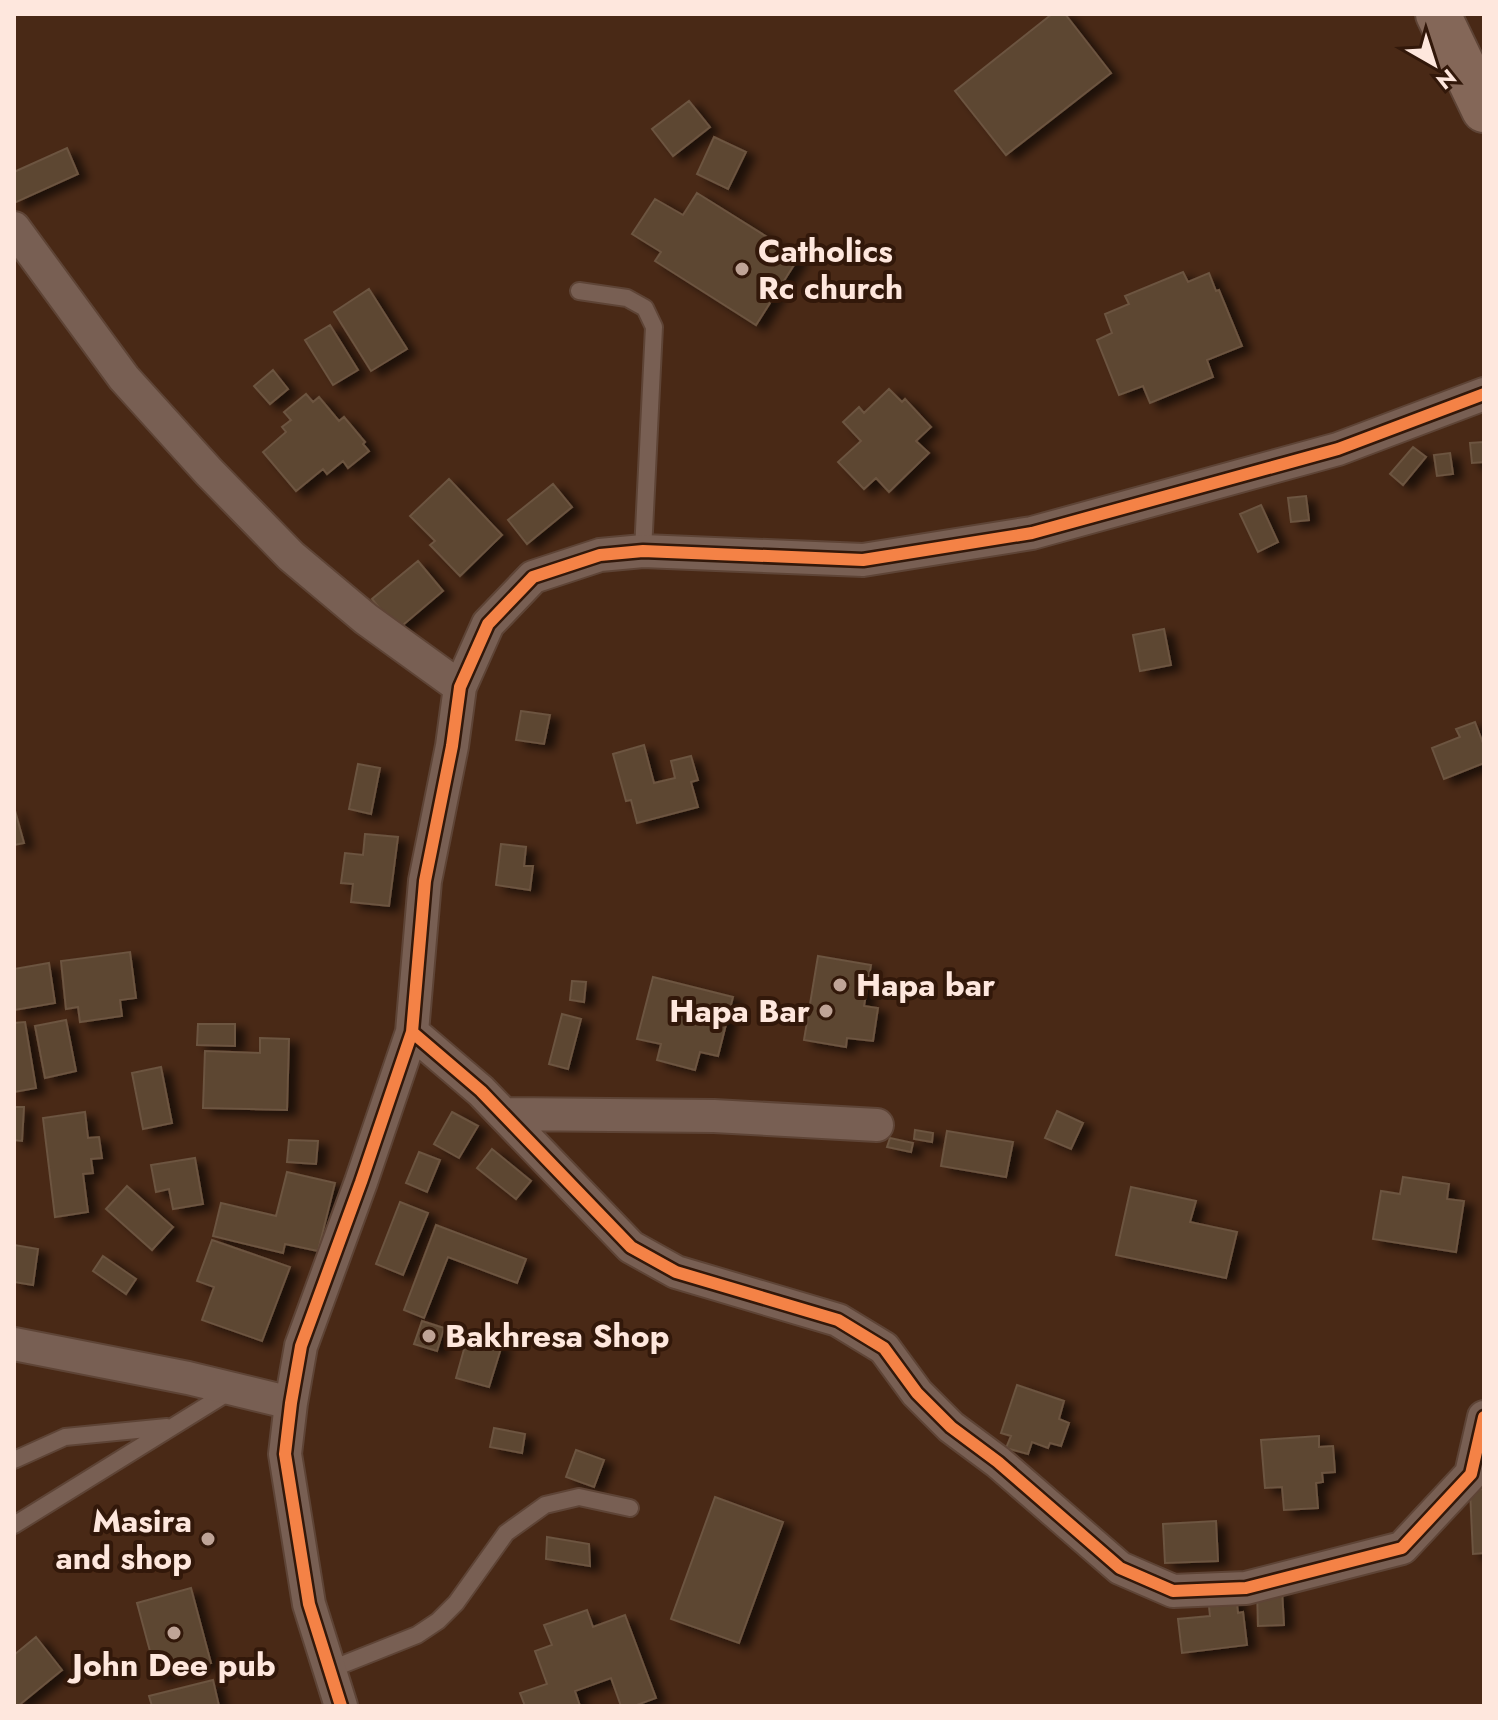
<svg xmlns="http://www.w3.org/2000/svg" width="1498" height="1720" viewBox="0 0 1498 1720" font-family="Jost,sans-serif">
	<defs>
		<filter id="shadow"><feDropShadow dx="9" dy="5" stdDeviation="4" flood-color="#0009"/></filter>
	</defs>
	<rect width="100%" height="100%" fill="#492916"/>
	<path fill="#5d4632" stroke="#6c5440" stroke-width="2" filter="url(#shadow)" d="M 1052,14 L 1065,14 L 1111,73 L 1006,155 L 955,91 Z
		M 689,101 L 710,127 L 673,156 L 652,129 Z
		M 714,137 L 746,152 L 728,189 L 697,174 Z
		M 67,148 L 78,174 L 14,203 L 14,172 Z
		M 697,193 L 799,257 L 756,325 L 655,261 L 661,252 L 632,234 L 655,199 L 683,215 Z
		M 1183,272 L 1188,282 L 1209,273 L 1216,291 L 1219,290 L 1242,346 L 1207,360 L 1213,377 L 1150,403 L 1143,386 L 1119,395 L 1097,340 L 1112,333 L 1105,314 L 1129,304 L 1125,296 Z
		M 369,289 L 407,349 L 371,371 L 334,312 Z
		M 330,325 L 358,370 L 333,385 L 305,340 Z
		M 273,370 L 288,389 L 270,404 L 254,386 Z
		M 889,389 L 902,402 L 905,399 L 931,427 L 916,441 L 929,453 L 889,492 L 876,478 L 864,489 L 838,462 L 861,441 L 843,422 L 859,407 L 864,413 Z
		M 306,394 L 313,402 L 319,397 L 339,421 L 344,417 L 365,442 L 363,444 L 369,451 L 348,468 L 343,461 L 327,474 L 323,469 L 296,491 L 263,452 L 286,432 L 282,427 L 291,420 L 284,412 Z
		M 1484,442 L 1484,462 L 1472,463 L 1470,443 Z
		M 1413,447 L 1426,457 L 1403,485 L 1390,474 Z
		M 1450,453 L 1453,474 L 1437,476 L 1434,455 Z
		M 449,479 L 502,535 L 460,576 L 430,545 L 435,541 L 410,516 Z
		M 553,484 L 572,507 L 527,544 L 508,520 Z
		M 1306,496 L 1309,520 L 1291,522 L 1288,498 Z
		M 1261,505 L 1278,542 L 1258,552 L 1240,514 Z
		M 418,561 L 443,591 L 397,630 L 372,599 Z
		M 1164,629 L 1171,665 L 1140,671 L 1133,635 Z
		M 521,711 L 550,715 L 544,744 L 516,740 Z
		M 1475,722 L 1484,746 L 1484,763 L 1444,779 L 1432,748 L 1460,737 L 1456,729 Z
		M 644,745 L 654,783 L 675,778 L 671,761 L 691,756 L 698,780 L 691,782 L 698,807 L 637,823 L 631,800 L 626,801 L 613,754 Z
		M 358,764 L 380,768 L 371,814 L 349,809 Z
		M 14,807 L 24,843 L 14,845 Z
		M 365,834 L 398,837 L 389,906 L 351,902 L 353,884 L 341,883 L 345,853 L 363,855 Z
		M 501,844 L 526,847 L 524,866 L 533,866 L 530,890 L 496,885 Z
		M 130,952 L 136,998 L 120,1000 L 122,1016 L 80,1022 L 78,1007 L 66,1009 L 61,961 Z
		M 818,956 L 871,965 L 864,1006 L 878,1008 L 873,1041 L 847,1038 L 846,1047 L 804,1040 Z
		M 49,963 L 55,1003 L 14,1010 L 14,969 Z
		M 653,977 L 733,997 L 718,1056 L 700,1052 L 695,1070 L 657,1060 L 661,1044 L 637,1039 Z
		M 572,981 L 586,982 L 584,1002 L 570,1000 Z
		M 562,1014 L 581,1019 L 568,1069 L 549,1064 Z
		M 66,1020 L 76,1071 L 45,1078 L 35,1026 Z
		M 25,1022 L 36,1088 L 14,1092 L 14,1023 Z
		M 198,1024 L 235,1024 L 235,1046 L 197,1045 Z
		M 260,1038 L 289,1039 L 287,1110 L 203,1108 L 205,1051 L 260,1053 Z
		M 161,1067 L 172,1123 L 143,1129 L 132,1073 Z
		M 14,1107 L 24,1107 L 22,1141 L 14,1140 Z
		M 1057,1111 L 1083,1123 L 1071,1149 L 1045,1138 Z
		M 85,1112 L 88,1138 L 99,1137 L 102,1158 L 91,1159 L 93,1173 L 83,1174 L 88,1212 L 55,1217 L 43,1118 Z
		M 452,1112 L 478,1126 L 459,1158 L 434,1144 Z
		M 915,1130 L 933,1133 L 932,1142 L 914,1139 Z
		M 947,1131 L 1013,1142 L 1006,1177 L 941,1166 Z
		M 890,1138 L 913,1143 L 911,1152 L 887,1147 Z
		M 289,1140 L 318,1141 L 316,1164 L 287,1162 Z
		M 492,1149 L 531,1181 L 516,1199 L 477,1168 Z
		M 419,1152 L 440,1160 L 427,1192 L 406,1183 Z
		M 195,1158 L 203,1204 L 173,1209 L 169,1189 L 156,1192 L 151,1165 Z
		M 287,1172 L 335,1183 L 318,1251 L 285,1244 L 283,1253 L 213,1236 L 221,1203 L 276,1216 Z
		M 1403,1177 L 1449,1184 L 1447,1199 L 1464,1201 L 1456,1252 L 1373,1239 L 1381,1191 L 1400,1194 Z
		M 127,1186 L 173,1227 L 152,1250 L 106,1209 Z
		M 1131,1187 L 1196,1201 L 1190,1222 L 1237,1232 L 1226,1278 L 1116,1255 Z
		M 400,1202 L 428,1213 L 403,1275 L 376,1264 Z
		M 436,1225 L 526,1259 L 517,1283 L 448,1257 L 424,1318 L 404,1310 Z
		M 212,1240 L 290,1267 L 262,1341 L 202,1320 L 214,1287 L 197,1281 Z
		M 14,1245 L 38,1249 L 33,1285 L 14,1282 Z
		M 103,1256 L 136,1279 L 126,1294 L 93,1271 Z
		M 422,1321 L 444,1328 L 437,1351 L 414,1344 Z
		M 468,1335 L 502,1345 L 489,1387 L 456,1378 Z
		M 1017,1385 L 1064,1401 L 1059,1419 L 1069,1423 L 1061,1446 L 1050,1443 L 1048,1448 L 1032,1442 L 1028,1454 L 1006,1448 L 1011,1436 L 1001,1433 Z
		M 494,1428 L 525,1434 L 522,1453 L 490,1447 Z
		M 1319,1436 L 1319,1447 L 1333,1446 L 1335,1472 L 1322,1473 L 1323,1482 L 1316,1483 L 1318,1508 L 1284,1510 L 1282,1487 L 1265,1488 L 1261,1440 Z
		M 576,1450 L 604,1460 L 594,1487 L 566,1477 Z
		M 1482,1465 L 1484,1465 L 1484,1553 L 1473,1554 L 1470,1490 L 1483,1489 Z
		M 715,1497 L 783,1522 L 739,1643 L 671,1619 Z
		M 1216,1521 L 1218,1561 L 1165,1563 L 1163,1524 Z
		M 547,1537 L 589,1544 L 590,1566 L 546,1559 Z
		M 191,1588 L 211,1663 L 157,1677 L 137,1603 Z
		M 1257,1590 L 1282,1590 L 1284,1625 L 1258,1626 Z
		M 1236,1594 L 1238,1613 L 1243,1612 L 1247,1645 L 1182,1653 L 1178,1619 L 1210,1616 L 1208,1597 Z
		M 587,1610 L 593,1627 L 625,1615 L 656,1698 L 634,1706 L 621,1706 L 611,1678 L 575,1691 L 580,1706 L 525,1706 L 520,1693 L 547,1684 L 535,1651 L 552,1645 L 544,1625 Z
		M 36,1637 L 62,1670 L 18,1706 L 14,1706 L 14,1655 Z
		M 213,1680 L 219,1706 L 152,1706 L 149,1696 Z"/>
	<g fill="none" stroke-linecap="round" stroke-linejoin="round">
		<defs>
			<path id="lane" d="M 579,291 L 627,298 L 645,308 L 654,327 L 643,551
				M 14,1460 L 65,1437 L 167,1427
				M 14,1525 L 232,1390
				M 329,1670 L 417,1635 L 438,1621 L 456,1603 L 506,1533 L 545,1505 L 579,1497 L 630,1508"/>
			<path id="street" d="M 14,228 L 124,378 L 209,472 L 291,556 L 366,619 L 460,687
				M 412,1032 L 481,1091 L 631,1247 L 676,1272 L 838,1320 L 884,1348 L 917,1393 L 951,1427 L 998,1462 L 1120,1568 L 1173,1591 L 1246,1588 L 1402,1548 L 1471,1474 L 1484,1417
				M 504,1114 L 714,1116 L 877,1125
				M 14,1344 L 188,1378 L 291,1403
				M 341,1706 L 309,1604 L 285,1454 L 291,1403 L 301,1346 L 361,1182 L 412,1032 L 425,881 L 452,746 L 460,687 L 488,624 L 533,577 L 600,555 L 643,551 L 863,560 L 1032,533 L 1338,449 L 1484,394"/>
			<path id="secondary" d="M 1438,14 L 1484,110"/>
		</defs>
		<use href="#lane" stroke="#5e4436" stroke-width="20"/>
		<use href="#street" stroke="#5e4436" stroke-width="36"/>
		<use href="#secondary" stroke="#5e4436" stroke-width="48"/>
		<use href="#lane" stroke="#785f53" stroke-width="16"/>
		<use href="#street" stroke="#785f53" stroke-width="32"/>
		<use href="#secondary" stroke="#846758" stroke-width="44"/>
		<defs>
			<path id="cycleway" d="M 412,1032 L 481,1091 L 631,1247 L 676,1272 L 838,1320 L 884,1348 L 917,1393 L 951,1427 L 998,1462 L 1120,1568 L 1173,1591 L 1246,1588 L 1402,1548 L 1471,1474 L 1484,1417
				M 341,1706 L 309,1604 L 285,1454 L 291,1403 L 301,1346 L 361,1182 L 412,1032 L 425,881 L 452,746 L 460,687 L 488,624 L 533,577 L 600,555 L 643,551 L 863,560 L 1032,533 L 1338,449 L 1484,394"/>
		</defs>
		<use href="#cycleway" stroke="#32180a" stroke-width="17"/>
		<use href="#cycleway" stroke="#f48246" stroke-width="12"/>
	</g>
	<g fill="#bfa497" stroke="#32180a" stroke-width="3">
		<circle cx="742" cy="269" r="8"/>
		<circle cx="840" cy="985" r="8"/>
		<circle cx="826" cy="1011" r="8"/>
		<circle cx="429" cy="1336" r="8"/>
		<circle cx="208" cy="1539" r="8"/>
		<circle cx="174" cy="1633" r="8"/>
	</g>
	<g text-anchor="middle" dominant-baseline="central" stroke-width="8" stroke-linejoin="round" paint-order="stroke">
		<g font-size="32" font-weight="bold" fill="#fee7dd" stroke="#32180a" text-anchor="start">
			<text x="758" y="251">Catholics<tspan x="758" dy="37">Rc church</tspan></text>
			<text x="856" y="985">Hapa bar</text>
			<text x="810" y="1011" text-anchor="end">Hapa Bar</text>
			<text x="445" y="1336">Bakhresa Shop</text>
			<text x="192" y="1521" text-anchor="end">Masira<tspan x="192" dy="37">and shop</tspan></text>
			<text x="174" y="1665" text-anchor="middle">John Dee pub</text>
		</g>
	</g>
	<rect width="1498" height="1720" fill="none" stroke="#fee7dd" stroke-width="32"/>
	<g transform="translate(1434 64) rotate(141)" stroke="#32180a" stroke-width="6" paint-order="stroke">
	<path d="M0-6L14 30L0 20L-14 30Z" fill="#fee7dd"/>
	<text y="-12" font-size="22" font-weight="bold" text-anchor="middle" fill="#fee7dd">N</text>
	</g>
</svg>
